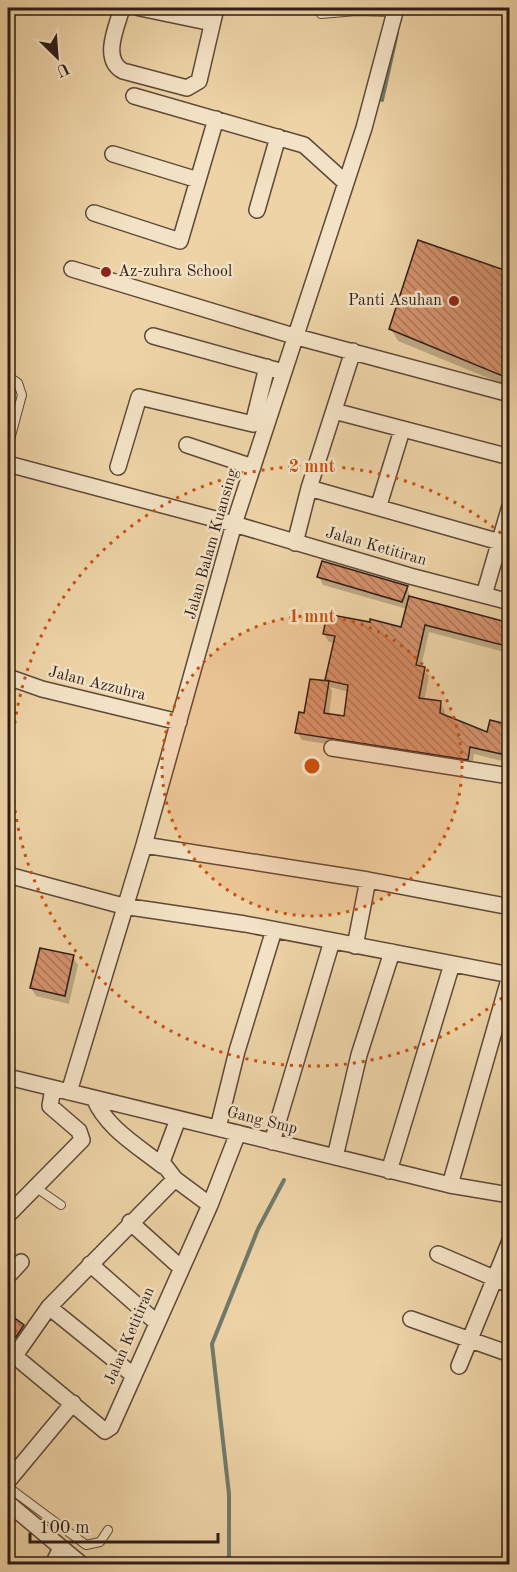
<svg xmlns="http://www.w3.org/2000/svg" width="517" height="1572" viewBox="0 0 517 1572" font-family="'Old Standard TT',serif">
	<defs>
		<pattern id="building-back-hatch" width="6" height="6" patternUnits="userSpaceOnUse" patternTransform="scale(1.5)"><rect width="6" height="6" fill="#d4916c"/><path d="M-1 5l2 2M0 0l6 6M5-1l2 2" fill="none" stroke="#ac7658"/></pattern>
	</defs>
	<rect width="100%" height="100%" fill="#edd3a6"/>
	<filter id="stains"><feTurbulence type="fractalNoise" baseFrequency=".00333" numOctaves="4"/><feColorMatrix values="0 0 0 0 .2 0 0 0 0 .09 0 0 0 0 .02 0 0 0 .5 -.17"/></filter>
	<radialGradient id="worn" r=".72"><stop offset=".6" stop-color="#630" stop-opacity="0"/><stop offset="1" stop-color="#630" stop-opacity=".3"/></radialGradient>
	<path fill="#0003" fill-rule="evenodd" d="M 510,274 L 510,387 L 398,341 L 391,329 Z
		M 319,577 L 407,587 L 411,598 L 510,624 L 510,668 L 505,660 L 508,653 L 429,632 L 421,667 L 429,676 L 424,701 L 440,703 L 445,711 L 444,717 L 488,734 L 510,727 L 510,763 L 474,754 L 472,767 L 302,740 L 297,732 L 328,683 L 326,680 L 335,643 L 329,642 L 324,634 L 402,629 L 407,609 L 323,585 ZM 330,687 L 349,692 L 346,718 L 329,715 L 332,691 Z
		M 510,705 L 510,726 L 505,719 Z
		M 73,957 L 78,965 L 69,1004 L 36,996 L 31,988 Z
		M 11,1317 L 27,1332 L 20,1341 L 8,1331 L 8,1323 Z"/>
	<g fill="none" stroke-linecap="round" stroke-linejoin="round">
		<path stroke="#6f7a6a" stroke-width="4" d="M 382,100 L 397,33
			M 229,1564 L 229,1494 L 212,1344 L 258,1229 L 284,1180
			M 501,1564 L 510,1554"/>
	</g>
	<path fill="url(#building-back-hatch)" stroke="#2e1b15" stroke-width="1.5" d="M 418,240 L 510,272 L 510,379 L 389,329 Z
		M 322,561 L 408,586 L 402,602 L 317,577 Z
		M 409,596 L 510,623 L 510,647 L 425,625 L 416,665 L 425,667 L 419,698 L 441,701 L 440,713 L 487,732 L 490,720 L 510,725 L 510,756 L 470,747 L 468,760 L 295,733 L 299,712 L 304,713 L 310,679 L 329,681 L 324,713 L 344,716 L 348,685 L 325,680 L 335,636 L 323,634 L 327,614 L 370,622 L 370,619 L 401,627 Z
		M 40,948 L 74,955 L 65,996 L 30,988 Z
		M 8,1313 L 24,1325 L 16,1337 L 8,1330 Z"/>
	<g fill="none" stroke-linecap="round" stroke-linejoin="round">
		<defs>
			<path id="lane" d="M 321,14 L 356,11 L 395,12
				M 8,447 L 22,395 L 18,383 L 11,378
				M 35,1187 L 61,1205
				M 8,1487 L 86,1545 L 100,1542 L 108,1530"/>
			<path id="street" d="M 122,8 C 117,26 101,59 123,71 L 187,88 L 199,81 L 216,8
				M 140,8 L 212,23
				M 134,96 L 304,145 L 346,183
				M 113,154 L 198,180
				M 257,210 L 278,137
				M 94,213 L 180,241 L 216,119
				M 72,269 L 297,337 L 510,394
				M 153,336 L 276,370
				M 334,411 L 510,457
				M 187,445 L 253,467
				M 8,464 L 234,524 L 410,576 L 510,602
				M 118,467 L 139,397 L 253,424 L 267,367
				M 309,488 L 500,542
				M 379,505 L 402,430
				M 295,543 L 309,488 L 353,351
				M 484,595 L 510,506
				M 8,677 L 42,689 L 179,722
				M 332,748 L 510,776
				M 144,845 L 368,880 L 510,907
				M 8,875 L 123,906 L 245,924 L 510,975
				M 355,946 L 368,880
				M 8,1077 L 450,1185 L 510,1195
				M 69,1092 L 144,845 L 234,524 L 364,128 L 396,8
				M 94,1098 C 106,1128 138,1146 163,1166
				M 178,1119 L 162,1162 L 175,1179 L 49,1307 L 16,1354 L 17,1358 L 105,1431 L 111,1427 L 210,1205 L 238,1133
				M 218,1128 L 237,1051 L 274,930
				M 272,1142 L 332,941
				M 335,1157 L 359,1055 L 392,952
				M 389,1171 L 452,964
				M 175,1179 L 210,1205
				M 450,1185 L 510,976
				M 8,1215 L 82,1140 L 79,1131 L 50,1106 L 53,1088
				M 130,1222 L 180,1267
				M 438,1254 L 510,1285
				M 90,1264 L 156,1322
				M 8,1276 L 21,1262
				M 49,1307 L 133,1375
				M 411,1319 L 510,1354
				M 459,1366 L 510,1241
				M 8,1481 L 73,1403
				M 8,1503 L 81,1564
				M 53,1564 L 61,1548"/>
		</defs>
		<use href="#lane" stroke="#5e4939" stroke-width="10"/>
		<use href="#street" stroke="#5e4939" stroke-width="18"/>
		<use href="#lane" stroke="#f3e2c5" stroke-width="8"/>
		<use href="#street" stroke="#f3e2c5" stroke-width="15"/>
	</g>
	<circle cx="312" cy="766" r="150" fill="#cc500d" fill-opacity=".12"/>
	<g fill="none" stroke="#cc500d" stroke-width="3" stroke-dasharray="3 6">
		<circle cx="312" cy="766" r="150"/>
		<path d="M509 992A300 300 0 1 1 509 540"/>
	</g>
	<g fill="#8f2418" stroke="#f3e2c5" stroke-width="2">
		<circle cx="106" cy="272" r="6"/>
		<circle cx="454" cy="301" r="6"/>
	</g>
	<g text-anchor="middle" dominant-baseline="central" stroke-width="5" stroke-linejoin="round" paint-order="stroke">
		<g font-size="16" fill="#2e1b15" stroke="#f3e2c5" text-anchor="start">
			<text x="118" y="272">Az-zuhra School</text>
			<text x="442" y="301" text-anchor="end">Panti Asuhan</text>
		</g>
		<g font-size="16" fill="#2e1b15" stroke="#f3e2c5">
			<text transform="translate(212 544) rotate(-74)">Jalan Balam Kuansing</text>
			<text transform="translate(376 547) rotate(16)">Jalan Ketitiran</text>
			<text transform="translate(97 684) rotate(14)">Jalan Azzuhra</text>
			<text transform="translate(262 1121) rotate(14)">Gang Smp</text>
			<text transform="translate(130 1336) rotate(-67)">Jalan Ketitiran</text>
		</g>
	</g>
	<circle cx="312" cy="766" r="9" fill="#cc500d" stroke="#f3e2c5" stroke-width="3"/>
	<g font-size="18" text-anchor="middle" font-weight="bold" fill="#cc500d" stroke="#f3e2c5" stroke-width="5" stroke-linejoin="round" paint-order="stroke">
		<text x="312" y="472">2 mnt</text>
		<text x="312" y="622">1 mnt</text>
	</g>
	<rect width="517" height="1572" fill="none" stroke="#edd3a6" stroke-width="30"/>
	<rect x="9" y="9" width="499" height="1554" fill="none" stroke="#2e1b15" stroke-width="3"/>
	<rect x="15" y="15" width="487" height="1542" fill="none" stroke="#2e1b15" stroke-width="1.5"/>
	<g transform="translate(57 57) rotate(155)" stroke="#f3e2c5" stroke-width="4.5" paint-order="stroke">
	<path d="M0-4.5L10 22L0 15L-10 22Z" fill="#2e1b15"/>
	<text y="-9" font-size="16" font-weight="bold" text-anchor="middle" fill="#2e1b15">U</text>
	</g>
	<path d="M30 1533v9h188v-9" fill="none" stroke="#2e1b15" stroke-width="3"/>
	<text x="39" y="1533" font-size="18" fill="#2e1b15" stroke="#f3e2c5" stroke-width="4.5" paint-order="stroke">100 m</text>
	<rect width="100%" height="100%" filter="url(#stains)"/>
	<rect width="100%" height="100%" fill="url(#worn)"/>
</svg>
